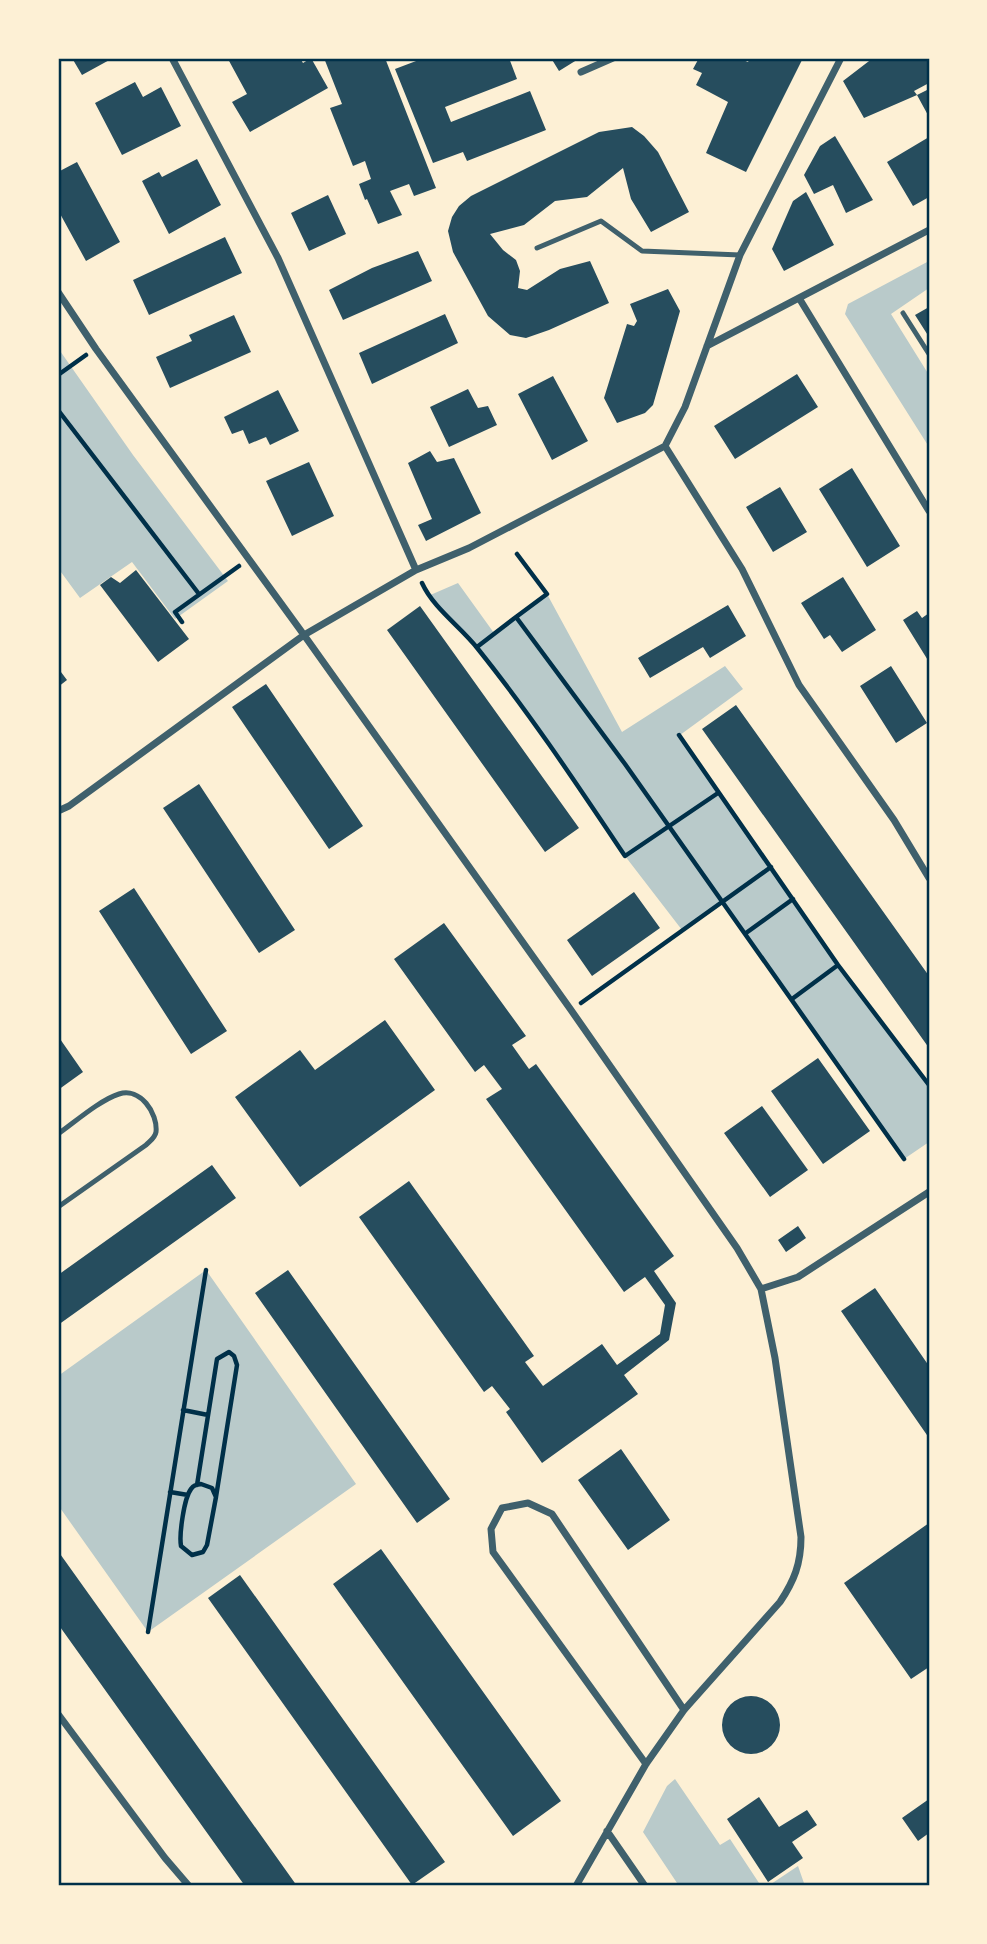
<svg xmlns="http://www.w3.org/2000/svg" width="987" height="1944" viewBox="0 0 987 1944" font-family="Spectral,serif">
	<rect width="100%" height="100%" fill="#fdf0d5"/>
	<path fill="#b9caca" d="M 929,261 L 929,288 L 891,314 L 929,375 L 929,447 L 845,314 L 848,304 Z
		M 58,348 L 133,455 L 228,581 L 175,619 L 132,562 L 80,598 L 58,568 Z
		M 458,583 L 494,633 L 547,594 L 622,732 L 725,666 L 743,689 L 680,735 L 838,965 L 929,1085 L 929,1142 L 904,1159 L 723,902 L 682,930 L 625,856 L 582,791 L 477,647 L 428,596 Z
		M 206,1270 L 356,1484 L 148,1632 L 58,1505 L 58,1376 Z
		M 675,1779 L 720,1845 L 730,1839 L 761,1886 L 679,1886 L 643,1832 L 667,1786 Z
		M 798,1866 L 805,1886 L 768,1886 Z"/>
	<path fill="#264d5e" d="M 72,58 L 113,58 L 82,75 Z
		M 230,58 L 300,58 L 303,63 L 311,58 L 328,88 L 250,132 L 232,102 L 247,94 L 228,59 Z
		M 324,58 L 385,58 L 436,188 L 414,196 L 409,184 L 390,191 L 402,215 L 378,224 L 367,199 L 365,200 L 359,184 L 371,179 L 365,161 L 353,166 L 330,108 L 342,104 Z
		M 424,58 L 509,58 L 517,79 L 445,107 L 451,122 L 530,91 L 546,130 L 467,161 L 463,152 L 433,163 L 395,69 Z
		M 551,58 L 580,58 L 559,71 Z
		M 699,58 L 738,58 L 748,62 L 750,58 L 803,58 L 746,172 L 706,153 L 728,102 L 696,85 L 702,73 L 693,69 Z
		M 873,58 L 929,58 L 929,83 L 914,91 L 917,95 L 864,118 L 843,81 Z
		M 135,82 L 143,97 L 161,87 L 181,126 L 122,155 L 95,103 Z
		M 929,89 L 929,117 L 917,95 Z
		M 632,127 L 644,136 L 658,152 L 689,212 L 651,232 L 631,199 L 623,168 L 587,197 L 555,201 L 524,225 L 490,234 L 503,250 L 516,260 L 520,271 L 518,288 L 527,290 L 560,269 L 590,261 L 609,303 L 549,330 L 526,338 L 510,335 L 488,316 L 453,252 L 448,231 L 452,217 L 459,206 L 471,196 L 599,132 Z
		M 835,136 L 873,200 L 846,213 L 833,185 L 814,194 L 804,175 L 820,146 Z
		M 929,137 L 929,197 L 913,206 L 887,162 Z
		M 197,159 L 221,205 L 169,234 L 142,181 L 159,172 L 162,177 Z
		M 77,162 L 120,242 L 86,261 L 58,210 L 58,172 Z
		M 806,192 L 834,245 L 784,271 L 772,249 L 793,201 Z
		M 328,195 L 346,234 L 309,251 L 291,213 Z
		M 225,237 L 242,273 L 149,315 L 133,280 Z
		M 418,251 L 432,281 L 343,320 L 329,290 L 372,268 Z
		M 668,289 L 680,311 L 653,405 L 645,413 L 617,423 L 604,398 L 627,324 L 634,326 L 637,321 L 630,304 Z
		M 929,307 L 929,337 L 915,315 Z
		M 445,314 L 458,343 L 372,384 L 359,353 Z
		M 234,315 L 251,352 L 170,388 L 156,357 L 192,341 L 189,335 Z
		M 797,374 L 818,407 L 735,459 L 714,426 Z
		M 553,376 L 588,441 L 552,460 L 518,394 Z
		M 468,389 L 478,408 L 488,406 L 497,425 L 449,447 L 430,407 Z
		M 278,390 L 299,431 L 270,445 L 266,437 L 249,444 L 243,430 L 232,434 L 224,417 Z
		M 430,451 L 437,462 L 454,458 L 481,513 L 426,541 L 418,525 L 432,519 L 408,463 Z
		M 309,462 L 334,516 L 292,536 L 266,481 Z
		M 852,468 L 900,546 L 867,567 L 819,489 Z
		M 780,487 L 807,532 L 773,552 L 746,507 Z
		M 136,570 L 189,639 L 158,662 L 100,585 L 111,577 L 120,583 Z
		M 843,577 L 876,630 L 842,652 L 830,635 L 824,639 L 801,603 Z
		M 728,605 L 746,636 L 710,658 L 703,647 L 650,678 L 638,658 Z
		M 420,606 L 579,828 L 545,852 L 387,630 Z
		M 917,611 L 922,618 L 929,613 L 929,662 L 903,620 Z
		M 891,666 L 927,723 L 896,743 L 860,686 Z
		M 58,668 L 67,680 L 58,687 Z
		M 266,684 L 363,826 L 329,849 L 232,707 Z
		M 736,705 L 929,976 L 929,1048 L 702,729 Z
		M 199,784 L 295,930 L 259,953 L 163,808 Z
		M 134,888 L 227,1031 L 191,1054 L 99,911 Z
		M 634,892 L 660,928 L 592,976 L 567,940 Z
		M 444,923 L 526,1036 L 512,1045 L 529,1069 L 536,1064 L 674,1256 L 654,1271 L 676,1303 L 669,1340 L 624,1375 L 638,1394 L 542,1463 L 506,1412 L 510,1409 L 492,1386 L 484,1392 L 359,1217 L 409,1181 L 534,1356 L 525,1362 L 543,1386 L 602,1344 L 617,1365 L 660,1334 L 665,1305 L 645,1277 L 624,1292 L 486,1099 L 502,1089 L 484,1065 L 475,1072 L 394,959 Z
		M 385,1020 L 435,1090 L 300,1187 L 235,1097 L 300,1050 L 315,1070 Z
		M 58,1036 L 83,1072 L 58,1090 Z
		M 818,1058 L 870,1131 L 823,1164 L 771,1091 Z
		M 762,1106 L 808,1170 L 770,1197 L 724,1133 Z
		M 212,1165 L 236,1198 L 58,1325 L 58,1275 Z
		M 798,1226 L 806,1238 L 786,1252 L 778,1240 Z
		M 288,1270 L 450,1499 L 417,1523 L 255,1293 Z
		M 875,1288 L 929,1366 L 929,1438 L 841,1311 Z
		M 621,1449 L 670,1520 L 628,1550 L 578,1480 Z
		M 929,1523 L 929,1667 L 911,1679 L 844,1583 Z
		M 381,1549 L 561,1801 L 513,1836 L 333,1584 Z
		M 58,1551 L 223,1782 L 297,1886 L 245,1886 L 58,1624 Z
		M 240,1575 L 445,1862 L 412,1885 L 208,1598 Z
		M722 1725a29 29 0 1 1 58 0a29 29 0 1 1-58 0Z
		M 759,1797 L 779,1827 L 807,1810 L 817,1825 L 792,1842 L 803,1858 L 768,1882 L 727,1819 Z
		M 929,1799 L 929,1833 L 918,1841 L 902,1818 Z"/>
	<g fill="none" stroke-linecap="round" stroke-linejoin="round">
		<path stroke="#003049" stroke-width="4.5" d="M 58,375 L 86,355
			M 58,410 L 199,594
			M 517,554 L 547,594 L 516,617 L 625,764 L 904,1159
			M 422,583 C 434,609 460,626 478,649 C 531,715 578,786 625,856 L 718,793
			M 182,622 L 175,612 L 239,566
			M 477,647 L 516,617
			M 679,735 L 838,965 L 929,1085
			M 746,933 L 793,899
			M 792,999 L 838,965
			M 581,1003 L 771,867
			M 183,1410 L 208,1415
			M 201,1484 L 212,1488 L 216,1497 L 207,1545 L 203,1552 L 192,1555 L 181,1546 C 179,1535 184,1498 191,1489 C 194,1485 196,1485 201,1484 Z
			M 197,1485 L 217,1359 L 229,1352 L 234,1356 L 237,1365 L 216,1497
			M 170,1492 L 188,1495
			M 148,1632 L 206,1270"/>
		<path stroke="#3f606c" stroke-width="5" d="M 537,248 L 601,221 L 642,251 L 740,255
			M 903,313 L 929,354
			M 58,1134 C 75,1122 100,1100 119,1094 C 140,1087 158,1113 156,1132 C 155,1138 150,1141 146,1145 L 58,1207"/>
		<path stroke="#3f606c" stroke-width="7" d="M 172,58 L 278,258 L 416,570
			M 581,72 L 613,58
			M 58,292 L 96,349 L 304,635 L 571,1010 L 737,1248 L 761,1289 L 775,1358 L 801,1537 C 801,1564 794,1581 780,1602 L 684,1710 L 646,1764 L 576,1886
			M 799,298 L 929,511
			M 707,346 L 929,230
			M 665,446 L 742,569 L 799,685 L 894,820 L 929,878
			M 58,811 L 69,806 L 304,635 L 416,570 L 469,548 L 665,446 L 685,407 L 740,255 L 841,58
			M 761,1289 L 798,1277 L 929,1192
			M 58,1714 L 165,1858 L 189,1886
			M 646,1764 L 493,1552 L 491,1529 L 502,1508 L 528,1503 L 552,1514 L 684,1710
			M 607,1831 L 645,1886"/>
	</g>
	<rect width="987" height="1944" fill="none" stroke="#fdf0d5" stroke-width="119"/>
	<rect x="60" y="60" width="868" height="1824" fill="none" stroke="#003049" stroke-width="2.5"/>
</svg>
